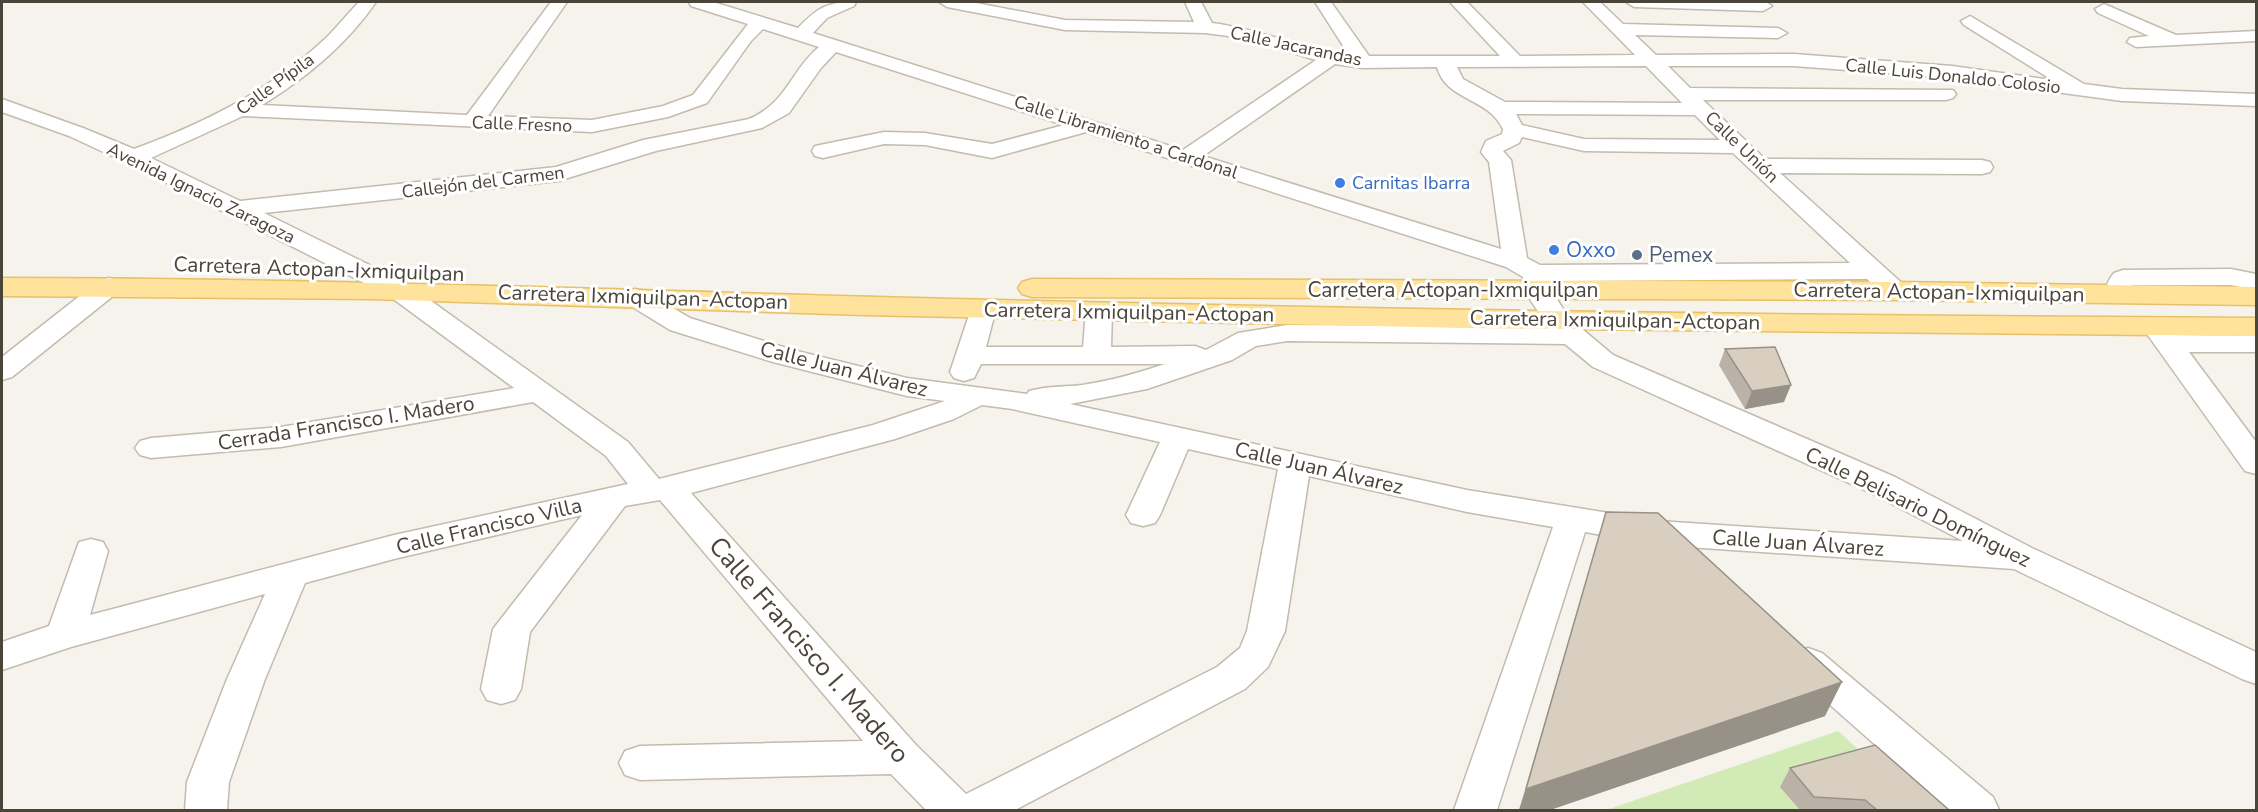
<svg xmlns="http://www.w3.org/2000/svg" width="2258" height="812" viewBox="0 0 2258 812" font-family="'Nunito Sans',sans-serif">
	<rect width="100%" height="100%" fill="#f6f3ec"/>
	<path fill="#d2eab5" d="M 1838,731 L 1926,810 L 1606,810 Z"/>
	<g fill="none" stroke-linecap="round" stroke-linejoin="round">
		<defs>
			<path id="minor" d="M 359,2 L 376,2 C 347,44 305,79 262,105 L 467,115 L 551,2 L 567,2 L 488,116 L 592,120 L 663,106 L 693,95 L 748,24 L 691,6 L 689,2 L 713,2 L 798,28 C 818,7 827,2 856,2 L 854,6 L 827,18 L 813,33 L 1183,150 L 1316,60 L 1244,38 L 1205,33 L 1065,30 L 947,7 L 939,2 L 971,2 L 1065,20 L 1194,22 L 1185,2 L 1201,2 L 1212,23 C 1260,29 1302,49 1349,55 L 1315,2 L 1331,2 L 1369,56 L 1500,56 L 1450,2 L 1467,2 L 1520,56 L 1635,55 L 1583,2 L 1600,2 L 1623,24 L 1778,28 L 1787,33 L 1778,38 L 1635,35 L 1656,55 L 1794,54 L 1952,66 L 2052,80 L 1964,25 L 1961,21 L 1970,16 L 2084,84 L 2122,89 L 2256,94 L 2256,106 L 2122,101 L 1952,78 L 1794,66 L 1668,66 L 1690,88 L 1953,90 L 1956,94 L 1953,98 L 1946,100 L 1703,100 L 1765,159 L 1982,160 L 1990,162 L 1993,167 L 1990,172 L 1982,174 L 1780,173 L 1904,285 L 1908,291 L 1904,297 C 1886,301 1879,290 1867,279 L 1550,281 L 1558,301 L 1569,318 L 1613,355 L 1895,477 L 2032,548 L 2256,652 L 2256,684 L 2242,679 L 2014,569 L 1658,545 L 1585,532 L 1497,810 L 1454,810 L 1553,527 L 1467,512 L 1309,476 L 1285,631 L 1268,667 L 1245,689 L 1015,810 L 926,810 L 891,774 L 640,780 L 625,775 L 619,763 L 625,751 L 640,746 L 863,741 L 660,500 L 625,506 L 530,632 L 521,689 L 515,700 L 501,704 L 487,700 L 481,689 L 493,629 L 582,515 L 394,559 L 305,583 L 265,679 L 229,782 L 227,810 L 185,810 L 187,782 L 227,679 L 265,594 L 71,647 L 2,670 L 2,642 L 49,626 L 79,542 L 91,539 L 103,542 L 108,551 L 90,615 L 394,535 L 628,484 L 606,456 L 533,402 L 281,447 L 151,458 L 140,455 L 135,448 L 140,441 L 151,438 L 281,427 L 514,388 L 388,295 L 125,162 L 69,136 L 2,112 L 2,99 L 83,128 L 134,149 C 205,123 273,89 328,36 C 339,25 348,13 359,2 ZM 763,29 L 819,47 C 790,71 788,102 749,119 L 643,140 L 556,167 L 240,201 L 151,158 L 243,116 L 592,132 L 668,117 L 707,103 L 751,41 ZM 836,52 L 1064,125 L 992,144 L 925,133 L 884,132 L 815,146 L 812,151 L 815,156 L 823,158 L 884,144 L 925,145 L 992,158 L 1086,132 L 1506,267 L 1523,277 L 1531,301 L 1549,327 L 1287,325 L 1238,333 L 1206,350 L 1195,346 L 1111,347 L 1112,311 L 1109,305 L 1099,303 L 1089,305 L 1086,311 L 1083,347 L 986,347 L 996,309 L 993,303 L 983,301 L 973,303 L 950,372 L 954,378 L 964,381 L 974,378 L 981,364 L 1165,364 C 1138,373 1110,381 1082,385 C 1064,387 1047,386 1029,391 L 1027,394 L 907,378 L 793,350 L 690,318 L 644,291 L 635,289 L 626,291 L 622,297 L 626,303 L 670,330 L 773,362 L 907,396 L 945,401 L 873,425 L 659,479 L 628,442 L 406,283 L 264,213 L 558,181 L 656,151 L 762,128 L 789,113 L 821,68 ZM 1335,64 L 1363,68 L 1437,67 C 1446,101 1488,97 1503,129 L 1502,134 L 1486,141 L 1481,152 L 1489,162 L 1501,249 L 1203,156 ZM 1646,66 L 1682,103 L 1505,102 L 1463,79 L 1457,67 ZM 1516,114 L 1695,115 L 1720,140 L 1584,139 L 1522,125 ZM 1522,137 L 1584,151 L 1733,153 L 1850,263 L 1540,265 L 1527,258 L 1511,160 L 1503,151 L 1519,143 ZM 1287,341 L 1565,344 L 1593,367 L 1871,493 L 1963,541 L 1658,521 L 1467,490 L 1070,404 L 1147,389 L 1232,360 L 1256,346 ZM 982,405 L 1012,409 L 1160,442 L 1126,515 L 1131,523 L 1143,526 L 1155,523 L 1160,515 L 1188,449 L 1278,469 L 1247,631 L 1240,648 L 1217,667 L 966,794 L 916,745 L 691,493 L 895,439 L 954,419 Z
				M 1626,2 L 1766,2 L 1772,6 L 1763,11 L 1634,7 Z
				M 2104,4 L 2176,35 L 2256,31 L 2256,41 L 2136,47 L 2127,42 L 2130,38 L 2149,36 L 2098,13 L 2095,9 Z
				M 2231,269 L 2256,274 L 2256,290 L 2231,285 L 2132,285 L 2133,294 L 2129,300 L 2120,302 L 2111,300 C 2103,289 2107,282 2114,273 L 2123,270 Z
				M 109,278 L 118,280 L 122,286 L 118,292 L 12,377 L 2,380 L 2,357 L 100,280 Z
				M 2156,319 L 2166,321 L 2176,335 L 2256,336 L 2256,352 L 2189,352 L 2256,442 L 2256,474 L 2245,471 L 2142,327 L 2146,321 Z
				M 1808,648 L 1822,653 L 1993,797 L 1999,810 L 1949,810 L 1794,673 L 1789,663 L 1794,653 Z"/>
			<path id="major" d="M 2,278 C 319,278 636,291 953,299 C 1387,310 1822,316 2256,318 L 2256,336 L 1463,328 L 864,315 L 371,299 L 2,296 Z
				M 1032,279 L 1895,282 L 2256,287 L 2256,305 L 1895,300 L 1032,297 L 1022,294 L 1018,288 L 1022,282 Z"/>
		</defs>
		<use href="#minor" stroke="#c2bbae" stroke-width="3"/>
		<use href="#major" stroke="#e6c16a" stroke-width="3"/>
		<use href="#minor" fill="#fff" fill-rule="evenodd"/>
		<use href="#major" fill="#ffe39c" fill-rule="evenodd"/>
	</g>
	<path fill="#bab2a6" d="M 1725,349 L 1784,402 L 1745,409 L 1719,365 Z
		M 1606,512 L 1825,716 L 1550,810 L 1519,810 Z
		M 1790,768 L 1949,810 L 1800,810 L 1780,787 Z"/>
	<path fill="#979187" d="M 1791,385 L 1784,402 L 1745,409 L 1752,391 Z
		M 1842,682 L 1825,716 L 1550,810 L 1519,810 L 1526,789 Z"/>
	<path fill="#d8cfc1" stroke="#979187" stroke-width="1.5" d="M 1775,347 L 1791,385 L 1752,391 L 1725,349 Z
		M 1606,512 L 1658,513 L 1842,682 L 1526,789 Z
		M 1875,745 L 1949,810 L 1877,810 L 1865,800 L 1814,797 L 1790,768 Z"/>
	<g fill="#3f7fe0" stroke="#fff" stroke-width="2">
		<circle cx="1340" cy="183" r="6"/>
		<circle cx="1554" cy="250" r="6"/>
	</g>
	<circle fill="#5c6f8a" stroke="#fff" stroke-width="2" cx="1637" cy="255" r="6"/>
	<g text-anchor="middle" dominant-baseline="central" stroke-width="6" stroke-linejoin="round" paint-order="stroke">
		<g font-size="18" fill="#4b4439" stroke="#fff">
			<text transform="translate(1296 46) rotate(12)">Calle Jacarandas</text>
			<text transform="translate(1953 76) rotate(6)">Calle Luis Donaldo Colosio</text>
			<text transform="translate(275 84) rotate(-36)">Calle Pípila</text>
			<text transform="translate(522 124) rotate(2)">Calle Fresno</text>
			<text transform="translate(1126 137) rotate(18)">Calle Libramiento a Cardonal</text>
			<text transform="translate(1742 147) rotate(44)">Calle Unión</text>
			<text transform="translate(483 182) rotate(-7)">Callejón del Carmen</text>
			<text transform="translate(201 193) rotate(26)">Avenida Ignacio Zaragoza</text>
		</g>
		<g font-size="18" fill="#366cbe" stroke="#fff" text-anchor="start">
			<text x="1352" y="183">Carnitas Ibarra</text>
		</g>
		<g font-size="21" fill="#366cbe" stroke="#fff" text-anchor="start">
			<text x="1566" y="250">Oxxo</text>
		</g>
		<g font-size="21" fill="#4e5e75" stroke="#fff" text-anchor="start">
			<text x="1649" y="255">Pemex</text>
		</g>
		<g font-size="21" fill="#4b4439" stroke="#fff">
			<text transform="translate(319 269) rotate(2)">Carretera Actopan-Ixmiquilpan</text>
			<text x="1453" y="290">Carretera Actopan-Ixmiquilpan</text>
			<text transform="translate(1939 292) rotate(1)">Carretera Actopan-Ixmiquilpan</text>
			<text transform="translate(643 297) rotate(2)">Carretera Ixmiquilpan-Actopan</text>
			<text transform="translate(1129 312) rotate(1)">Carretera Ixmiquilpan-Actopan</text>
			<text transform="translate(1615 320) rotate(1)">Carretera Ixmiquilpan-Actopan</text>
			<text transform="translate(844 369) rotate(14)">Calle Juan Álvarez</text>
			<text transform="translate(346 423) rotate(-9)">Cerrada Francisco I. Madero</text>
			<text transform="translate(1319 468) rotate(13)">Calle Juan Álvarez</text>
			<text transform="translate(1918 507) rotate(26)">Calle Belisario Domínguez</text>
			<text transform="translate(489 526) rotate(-13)">Calle Francisco Villa</text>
			<text transform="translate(1798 543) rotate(4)">Calle Juan Álvarez</text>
		</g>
		<g font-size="26" fill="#4b4439" stroke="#fff">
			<text transform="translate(809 650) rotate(49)">Calle Francisco I. Madero</text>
		</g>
	</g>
	<rect width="2258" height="812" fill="none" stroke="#4b4439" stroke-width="6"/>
</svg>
